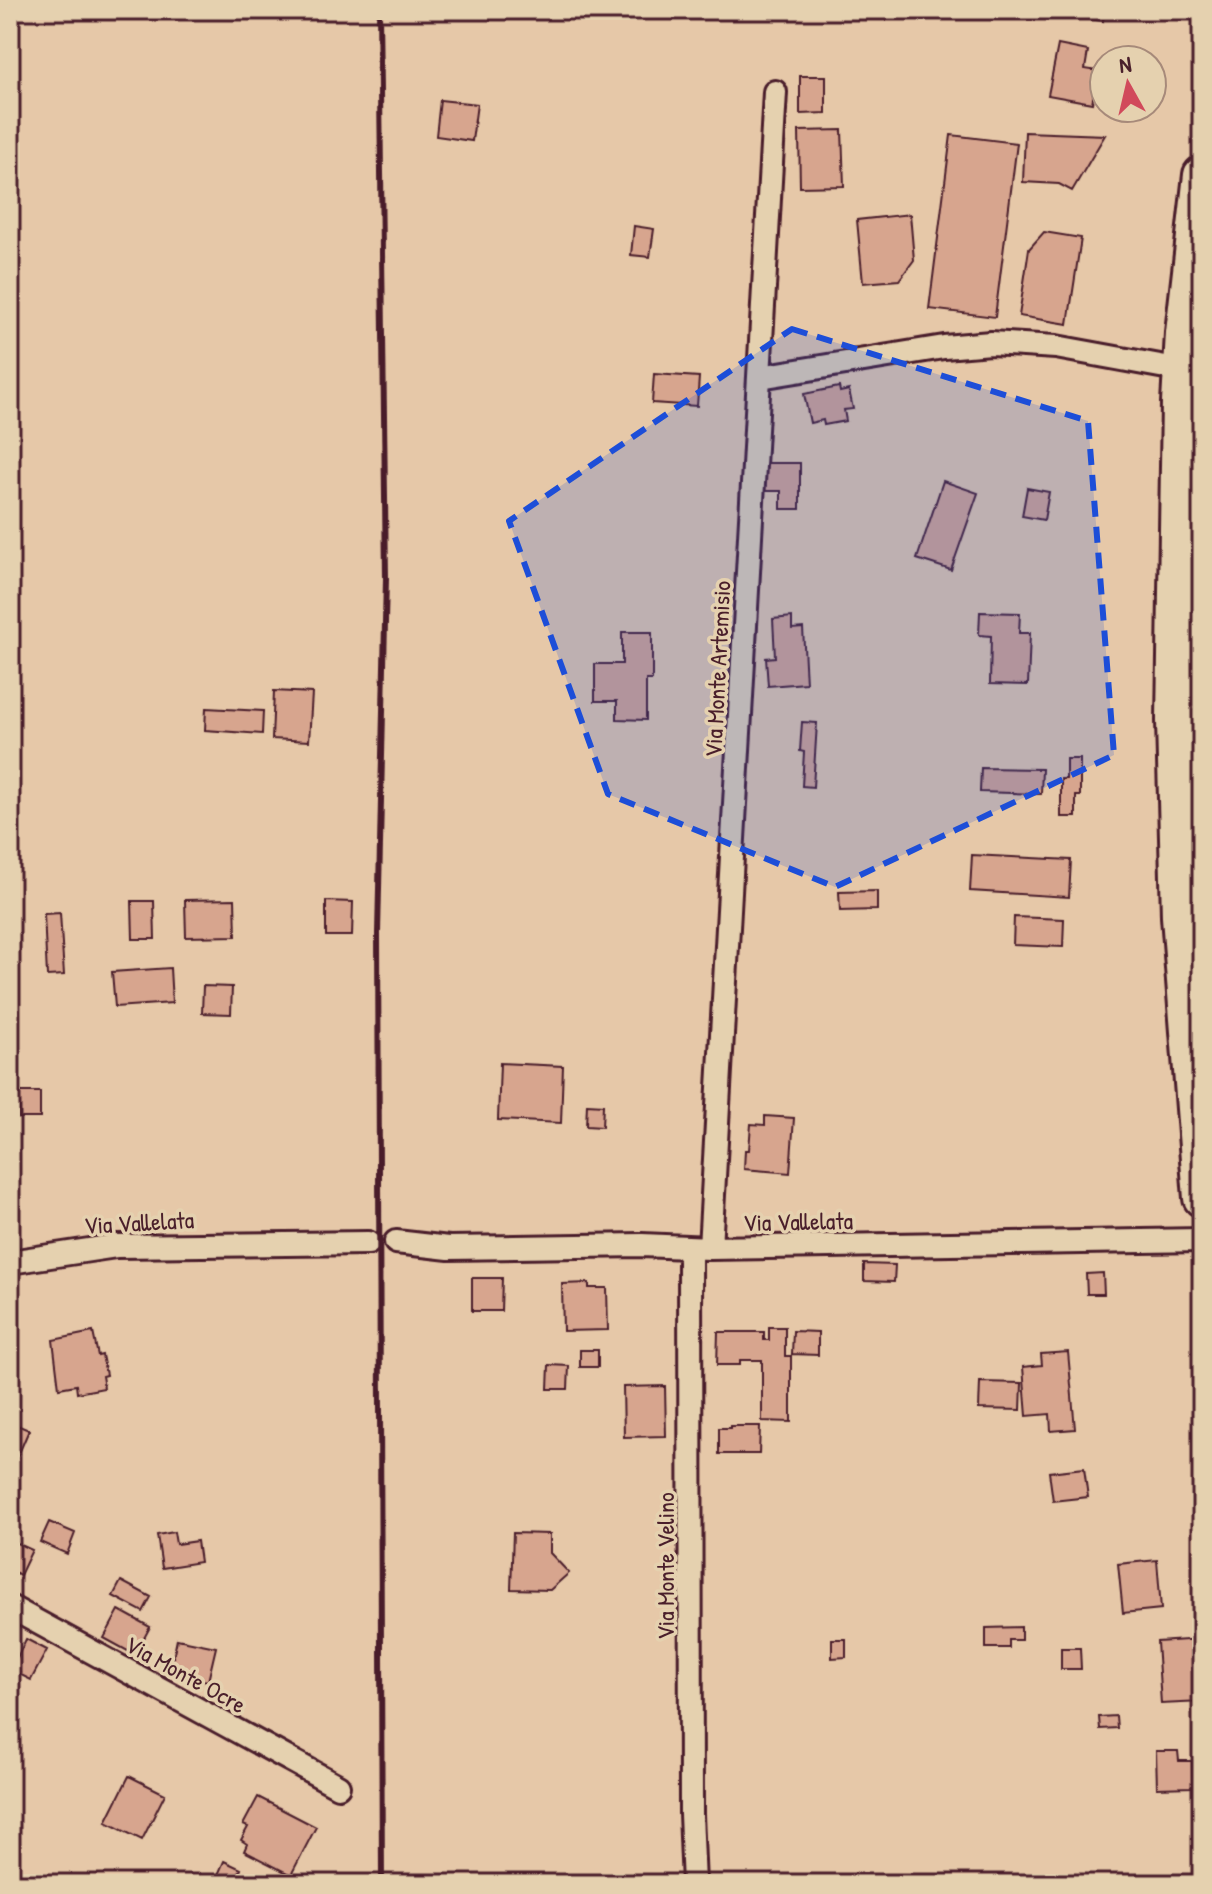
<svg xmlns="http://www.w3.org/2000/svg" width="1212" height="1894" viewBox="0 0 1212 1894" font-family="'Patrick Hand',sans-serif">
	<rect width="100%" height="100%" fill="#e6c8a8"/>
	<filter id="ink" filterUnits="userSpaceOnUse"><feTurbulence type="fractalNoise" baseFrequency=".0125" numOctaves="2"/><feDisplacementMap in="SourceGraphic" scale="16" xChannelSelector="R" yChannelSelector="G"/><feConvolveMatrix kernelMatrix="1 2 1 2 8 2 1 2 1" color-interpolation-filters="sRGB"/></filter>
	<g filter="url(#ink)">
		<path fill="#d7a58e" stroke="#4a1f2b" stroke-width="2" d="M 1062,10 L 1105,10 L 1103,21 L 1061,15 Z
			M 1058,45 L 1088,51 L 1085,69 L 1098,71 L 1092,103 L 1048,95 Z
			M 800,76 L 826,76 L 826,113 L 800,114 Z
			M 440,100 L 477,104 L 472,141 L 436,136 Z
			M 842,130 L 844,186 L 800,187 L 799,131 Z
			M 1025,132 L 1105,135 L 1072,191 L 1059,184 L 1023,182 Z
			M 951,135 L 1017,143 L 995,317 L 929,309 Z
			M 910,214 L 914,260 L 899,280 L 863,283 L 857,220 Z
			M 634,226 L 654,229 L 650,257 L 631,255 Z
			M 1044,232 L 1081,238 L 1068,324 L 1019,316 L 1029,249 Z
			M 654,374 L 699,377 L 697,406 L 652,403 Z
			M 839,387 L 840,392 L 849,390 L 853,409 L 844,410 L 846,421 L 824,425 L 823,420 L 810,423 L 804,394 Z
			M 765,463 L 800,463 L 800,509 L 781,509 L 781,491 L 765,491 Z
			M 943,481 L 978,493 L 951,570 L 917,559 Z
			M 1027,488 L 1049,492 L 1044,520 L 1022,516 Z
			M 980,612 L 1020,613 L 1019,633 L 1030,633 L 1028,685 L 990,684 L 991,636 L 979,635 Z
			M 792,617 L 792,629 L 803,628 L 806,683 L 768,686 L 766,658 L 775,657 L 773,619 Z
			M 622,632 L 652,632 L 652,680 L 646,680 L 646,720 L 617,719 L 617,701 L 595,701 L 595,664 L 622,664 Z
			M 274,691 L 312,693 L 309,741 L 272,739 Z
			M 206,708 L 263,711 L 262,734 L 205,730 Z
			M 802,722 L 817,723 L 813,787 L 802,786 L 804,752 L 800,751 Z
			M 1066,759 L 1080,759 L 1080,796 L 1076,796 L 1076,817 L 1061,817 L 1061,779 L 1066,779 Z
			M 981,768 L 1042,769 L 1041,794 L 980,792 Z
			M 972,855 L 1071,860 L 1069,897 L 970,891 Z
			M 877,891 L 877,910 L 840,911 L 839,892 Z
			M 235,899 L 236,936 L 186,937 L 185,900 Z
			M 132,901 L 154,901 L 155,939 L 133,939 Z
			M 326,901 L 353,902 L 352,936 L 326,936 Z
			M 60,913 L 64,975 L 47,976 L 44,914 Z
			M 1014,917 L 1064,919 L 1063,947 L 1013,945 Z
			M 170,968 L 172,1003 L 115,1007 L 112,972 Z
			M 203,986 L 232,987 L 231,1014 L 202,1013 Z
			M 500,1063 L 563,1066 L 561,1123 L 498,1120 Z
			M 19,1092 L 40,1092 L 40,1118 L 19,1118 Z
			M 587,1104 L 603,1105 L 602,1127 L 586,1126 Z
			M 765,1116 L 794,1118 L 790,1173 L 744,1169 L 745,1150 L 749,1150 L 751,1124 L 765,1125 Z
			M 864,1264 L 895,1265 L 894,1282 L 864,1281 Z
			M 1103,1273 L 1104,1294 L 1087,1294 L 1086,1274 Z
			M 472,1278 L 502,1278 L 501,1311 L 472,1311 Z
			M 589,1283 L 589,1288 L 607,1288 L 608,1330 L 563,1331 L 562,1284 Z
			M 769,1327 L 785,1327 L 785,1356 L 791,1356 L 791,1422 L 762,1421 L 762,1360 L 740,1360 L 740,1365 L 717,1365 L 718,1332 L 764,1332 L 764,1340 L 769,1340 Z
			M 793,1331 L 818,1332 L 818,1355 L 792,1354 Z
			M 93,1332 L 98,1356 L 102,1355 L 106,1375 L 102,1376 L 104,1388 L 77,1393 L 76,1385 L 59,1388 L 53,1340 Z
			M 580,1350 L 598,1350 L 598,1367 L 580,1367 Z
			M 1068,1352 L 1075,1429 L 1051,1431 L 1050,1414 L 1027,1416 L 1023,1367 L 1042,1365 L 1041,1354 Z
			M 549,1365 L 569,1366 L 568,1389 L 548,1389 Z
			M 980,1382 L 1022,1383 L 1021,1410 L 979,1409 Z
			M 665,1386 L 666,1436 L 624,1437 L 623,1387 Z
			M 10,1414 L 15,1416 L 12,1423 L 29,1430 L 10,1474 Z
			M 730,1426 L 760,1426 L 759,1454 L 719,1454 L 719,1428 L 730,1428 Z
			M 1084,1468 L 1088,1497 L 1053,1501 L 1049,1472 Z
			M 49,1522 L 75,1533 L 67,1554 L 40,1542 Z
			M 174,1532 L 176,1544 L 197,1541 L 200,1562 L 162,1568 L 157,1535 Z
			M 513,1533 L 550,1534 L 550,1553 L 569,1573 L 550,1590 L 511,1589 Z
			M 10,1540 L 32,1550 L 20,1575 L 13,1571 L 10,1578 Z
			M 1157,1560 L 1161,1609 L 1123,1613 L 1118,1564 Z
			M 121,1581 L 151,1597 L 143,1612 L 113,1596 Z
			M 119,1610 L 150,1627 L 135,1655 L 104,1638 Z
			M 1021,1627 L 1021,1640 L 1009,1640 L 1009,1648 L 986,1648 L 986,1628 Z
			M 26,1639 L 47,1650 L 31,1680 L 11,1670 Z
			M 177,1639 L 216,1647 L 208,1681 L 170,1673 Z
			M 832,1639 L 846,1639 L 846,1657 L 832,1658 Z
			M 1202,1639 L 1202,1702 L 1161,1704 L 1157,1642 Z
			M 1061,1648 L 1080,1648 L 1081,1669 L 1061,1669 Z
			M 1116,1716 L 1117,1728 L 1100,1729 L 1099,1717 Z
			M 1156,1751 L 1178,1751 L 1179,1761 L 1192,1761 L 1193,1787 L 1157,1788 Z
			M 129,1776 L 165,1794 L 142,1840 L 106,1822 Z
			M 258,1797 L 316,1827 L 291,1875 L 244,1851 L 247,1844 L 241,1840 L 248,1827 L 243,1825 Z
			M 224,1861 L 241,1869 L 235,1883 L 239,1884 L 214,1884 Z"/>
		<g fill="none" stroke-linecap="round" stroke-linejoin="round">
			<defs>
				<path id="minor" d="M 760,377 L 944,347 L 991,343 L 1056,347 L 1182,370
					M 1177,843 L 1202,842
					M 396,1242 L 449,1248 L 642,1245 L 710,1248 L 1202,1240
					M 690,1248 L 691,1814 L 694,1884
					M 710,1248 L 775,92
					M 10,1262 L 116,1246 L 368,1243
					M 10,1607 L 338,1786"/>
				<path id="primary" d="M 1202,175 L 1184,333 L 1180,403 L 1175,721 L 1180,916 L 1202,1198"/>
			</defs>
			<use href="#minor" stroke="#4a1f2b" stroke-width="28"/>
			<use href="#primary" stroke="#4a1f2b" stroke-width="42"/>
			<use href="#minor" stroke="#e5d1af" stroke-width="22"/>
			<use href="#primary" stroke="#e5d1af" stroke-width="36"/>
			<path stroke="#4a1f2b" stroke-width="6" d="M 379,10 L 386,578 L 378,933 L 382,1884"/>
		</g>
	</g>
	<path fill="#1d4ed8" fill-opacity="0.2" stroke="#1d4ed8" stroke-width="6" stroke-dasharray="16 10" stroke-linejoin="round" d="M 792,329 L 1088,421 L 1114,755 L 835,887 L 608,794 L 509,521 Z"/>
	<g text-anchor="middle" dominant-baseline="central" stroke-width="7" stroke-linejoin="round" paint-order="stroke">
		<g font-size="24" fill="#4a1f2b" stroke="#e5d1af">
			<text transform="translate(717 669) rotate(-87)">Via Monte Artemisio</text>
			<text transform="translate(798 1221) rotate(-1)">Via Vallelata</text>
			<text transform="translate(139 1222) rotate(-3)">Via Vallelata</text>
			<text transform="translate(665 1566) rotate(-90)">Via Monte Velino</text>
			<text transform="translate(186 1674) rotate(29)">Via Monte Ocre</text>
		</g>
	</g>
	<rect width="1212" height="1894" fill="none" stroke="#e5d1af" stroke-width="40"/>
	<rect x="20" y="20" width="1172" height="1854" fill="none" stroke="#4a1f2b" stroke-width="3" filter="url(#ink)"/>
	<g transform="translate(1128 84) rotate(352)"><circle r="38" fill="#e5d1af" stroke="#a78a7a" stroke-width="2"/>
	<path d="M0-6L14 30L0 20L-14 30Z" fill="#d1495b"/>
	<text y="-12" font-size="22" font-weight="bold" text-anchor="middle" fill="#4a1f2b">N</text>
	</g>
</svg>
